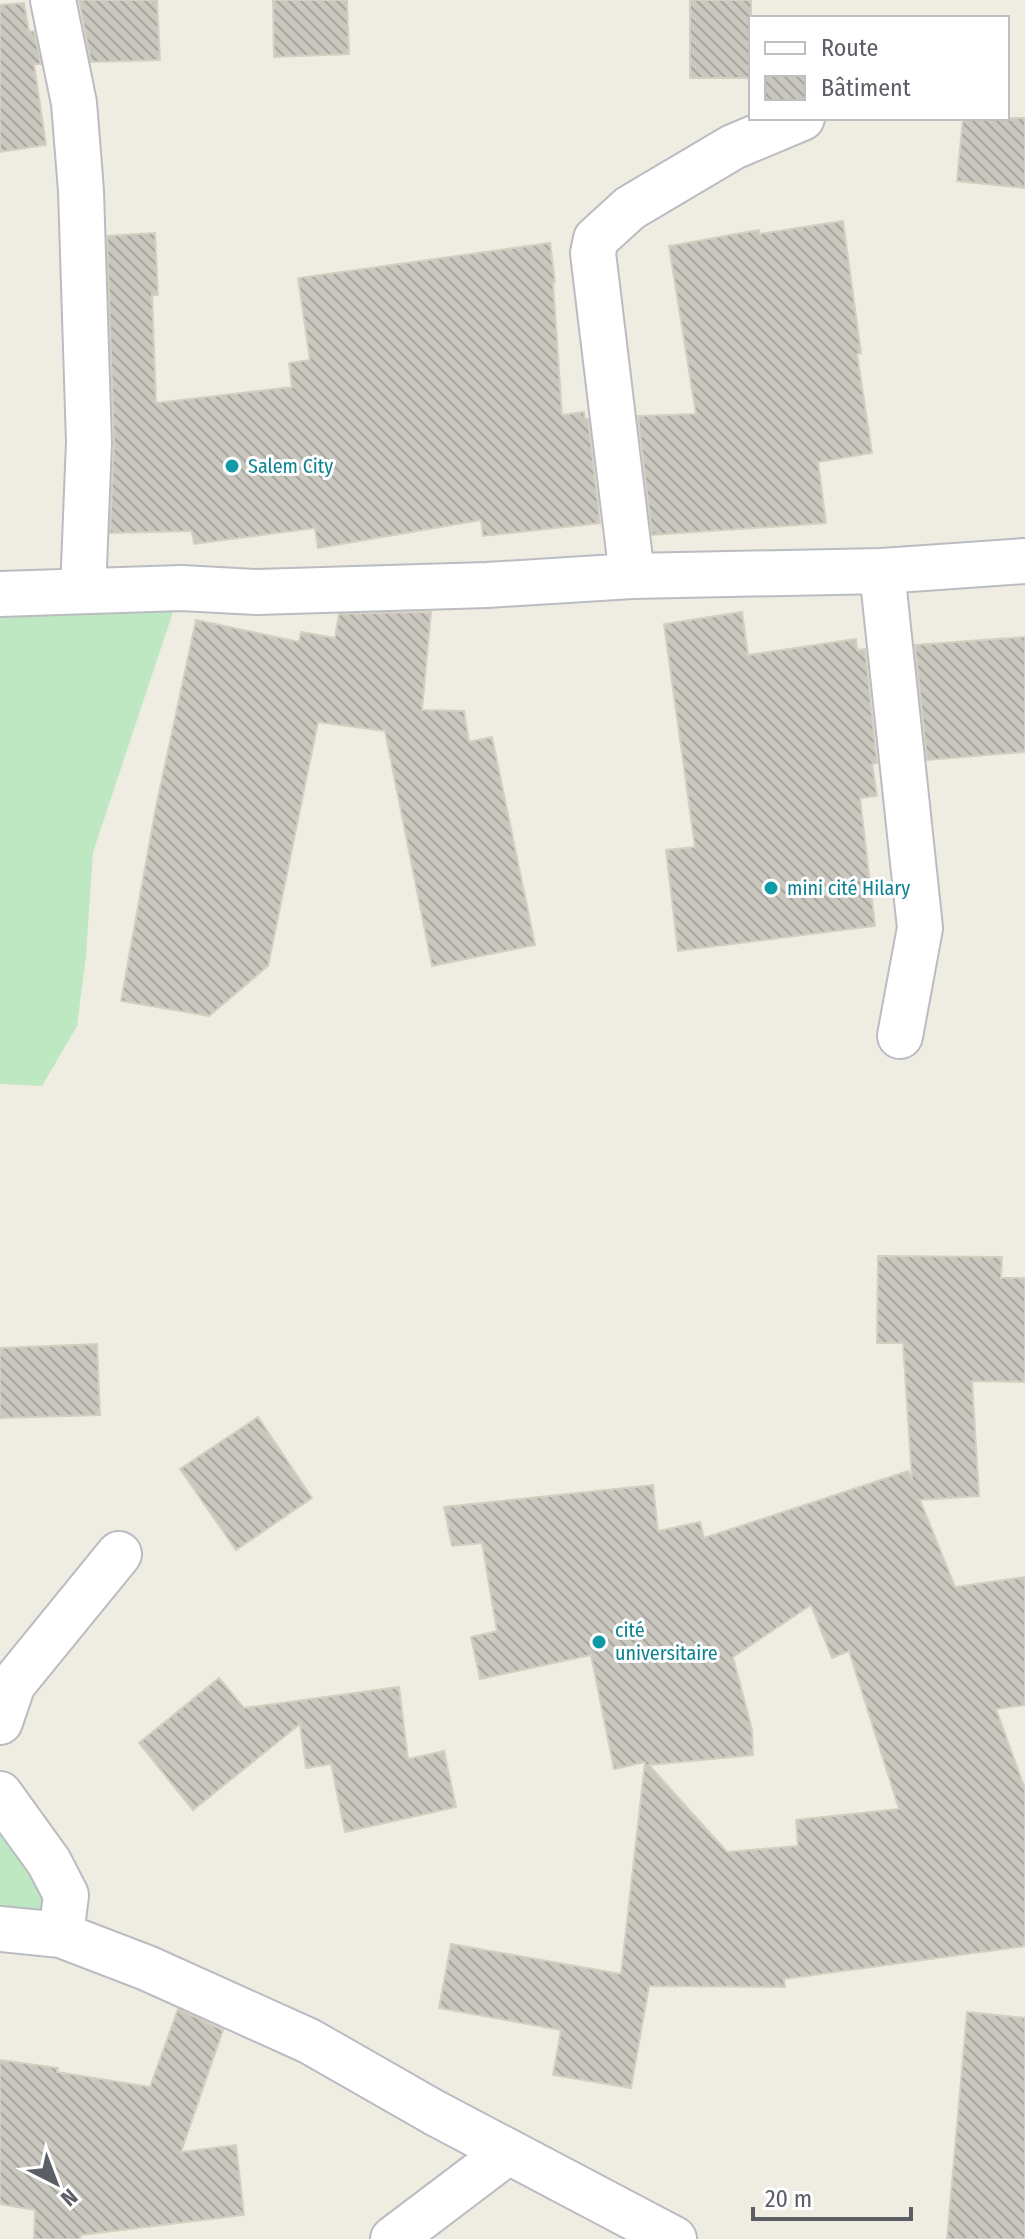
<svg xmlns="http://www.w3.org/2000/svg" width="1025" height="2239" viewBox="0 0 1025 2239" font-family="'Fira Sans Condensed',sans-serif">
	<defs>
		<pattern id="building-back-hatch" width="6" height="6" patternUnits="userSpaceOnUse" patternTransform="scale(2)"><rect width="6" height="6" fill="#cac7bf"/><path d="M-1 5l2 2M0 0l6 6M5-1l2 2" fill="none" stroke="#a7a59f"/></pattern>
	</defs>
	<rect width="100%" height="100%" fill="#efede2"/>
	<path fill="#bde8c1" d="M 181,588 L 93,852 L 86,956 L 77,1026 L 42,1086 L 0,1084 L 0,594 Z
		M 0,1799 L 61,1935 L 0,1929 Z"/>
	<path fill="url(#building-back-hatch)" stroke="#d4cfc0" stroke-width="2" fill-rule="evenodd" d="M 79,0 L 157,0 L 160,60 L 91,62 Z
		M 273,0 L 347,0 L 349,54 L 274,57 Z
		M 690,0 L 751,0 L 751,78 L 690,78 Z
		M 24,3 L 29,32 L 34,31 L 41,64 L 34,64 L 46,145 L 0,152 L 0,5 Z
		M 963,118 L 1025,118 L 1025,188 L 957,181 Z
		M 843,221 L 861,353 L 857,354 L 872,453 L 818,462 L 826,523 L 652,535 L 638,416 L 696,414 L 669,246 L 759,230 L 759,234 Z
		M 155,233 L 158,295 L 152,295 L 156,403 L 292,387 L 289,363 L 310,360 L 298,278 L 550,243 L 555,282 L 553,283 L 562,415 L 584,412 L 585,419 L 588,419 L 600,523 L 483,536 L 481,520 L 318,548 L 315,528 L 194,544 L 192,531 L 110,533 L 114,441 L 107,236 Z
		M 431,612 L 422,710 L 464,711 L 469,742 L 492,737 L 535,945 L 432,966 L 385,731 L 318,722 L 268,966 L 209,1016 L 121,1001 L 156,807 L 196,620 L 299,642 L 301,632 L 335,638 L 339,614 Z
		M 742,612 L 748,655 L 856,639 L 857,650 L 865,649 L 877,763 L 872,764 L 877,796 L 860,798 L 875,926 L 678,951 L 666,850 L 695,847 L 664,624 Z
		M 1025,637 L 1025,752 L 927,760 L 915,645 Z
		M 878,1256 L 1002,1257 L 1001,1278 L 1025,1278 L 1025,1382 L 972,1381 L 979,1496 L 920,1500 L 955,1587 L 1025,1577 L 1025,1705 L 996,1709 L 1025,1789 L 1025,1946 L 784,1979 L 785,1987 L 649,1986 L 631,2088 L 553,2075 L 561,2030 L 439,2008 L 451,1944 L 621,1974 L 645,1762 L 614,1769 L 591,1655 L 480,1679 L 471,1637 L 497,1631 L 482,1543 L 452,1546 L 444,1507 L 653,1485 L 658,1531 L 700,1522 L 704,1538 L 908,1471 L 912,1480 L 903,1343 L 877,1343 ZM 811,1605 L 832,1658 L 849,1651 L 899,1809 L 796,1820 L 798,1846 L 727,1852 L 649,1765 L 753,1755 L 752,1730 L 733,1657 Z
		M 97,1344 L 100,1415 L 0,1418 L 0,1348 Z
		M 258,1417 L 312,1498 L 236,1550 L 180,1469 Z
		M 219,1678 L 244,1708 L 399,1687 L 408,1759 L 444,1751 L 456,1807 L 345,1832 L 331,1764 L 306,1768 L 300,1724 L 193,1810 L 139,1743 Z
		M 178,2009 L 223,2030 L 181,2152 L 236,2145 L 244,2215 L 81,2235 L 80,2239 L 34,2239 L 35,2210 L 0,2204 L 0,2060 L 58,2068 L 57,2072 L 150,2087 Z
		M 967,2012 L 1025,2018 L 1025,2239 L 947,2239 Z"/>
	<g fill="none" stroke-linecap="round" stroke-linejoin="round">
		<defs>
			<path id="street" d="M 53,0 L 74,103 L 81,191 L 89,442 L 83,591
				M 882,571 L 920,928 L 900,1036
				M 632,576 L 593,253 L 596,239 L 630,208 L 733,147 L 802,118
				M 0,594 L 181,588 L 257,592 L 487,585 L 632,576 L 882,571 L 1025,561
				M 0,1722 L 13,1684 L 119,1554
				M 0,1794 L 49,1862 L 66,1895 L 61,1935
				M 0,1929 L 61,1935 L 147,1968 L 309,2041 L 435,2113 L 674,2239
				M 393,2239 L 508,2152"/>
		</defs>
		<use href="#street" stroke="#babcc2" stroke-width="48"/>
		<use href="#street" stroke="#fff" stroke-width="44"/>
	</g>
	<g fill="#0f9aa8" stroke="#fff" stroke-width="3">
		<circle cx="232" cy="466" r="8"/>
		<circle cx="771" cy="888" r="8"/>
		<circle cx="599" cy="1642" r="8"/>
	</g>
	<g text-anchor="middle" dominant-baseline="central" stroke-width="6" stroke-linejoin="round" paint-order="stroke">
		<g font-size="20" fill="#0d838f" stroke="#fff" text-anchor="start">
			<text x="248" y="466">Salem City</text>
			<text x="787" y="888">mini cité Hilary</text>
			<text x="615" y="1630">cité<tspan x="615" dy="23">universitaire</tspan></text>
		</g>
	</g>
	<rect x="749" y="16" width="260" height="104" fill="#ffffff" stroke="#bdbfc1" stroke-width="2"/>
	<rect x="765" y="42" width="40" height="12" fill="#ffffff" stroke="#bdbfc1" stroke-width="2"/>
	<text x="821" y="56" font-size="24" fill="#5b5e64">Route</text>
	<rect x="765" y="76" width="40" height="24" fill="url(#building-back-hatch)" stroke="#bdbfc1" stroke-width="2"/>
	<text x="821" y="96" font-size="24" fill="#5b5e64">Bâtiment</text>
	<g transform="translate(56 2183) rotate(138)" stroke="#ffffff" stroke-width="6" paint-order="stroke">
	<path d="M0-6L14 30L0 20L-14 30Z" fill="#5b5e64"/>
	<text y="-12" font-size="22" font-weight="bold" text-anchor="middle" fill="#5b5e64">N</text>
	</g>
	<path d="M753 2207v12h158v-12" fill="none" stroke="#5b5e64" stroke-width="4"/>
	<text x="765" y="2207" font-size="24" fill="#5b5e64" stroke="#ffffff" stroke-width="6" paint-order="stroke">20 m</text>
</svg>
